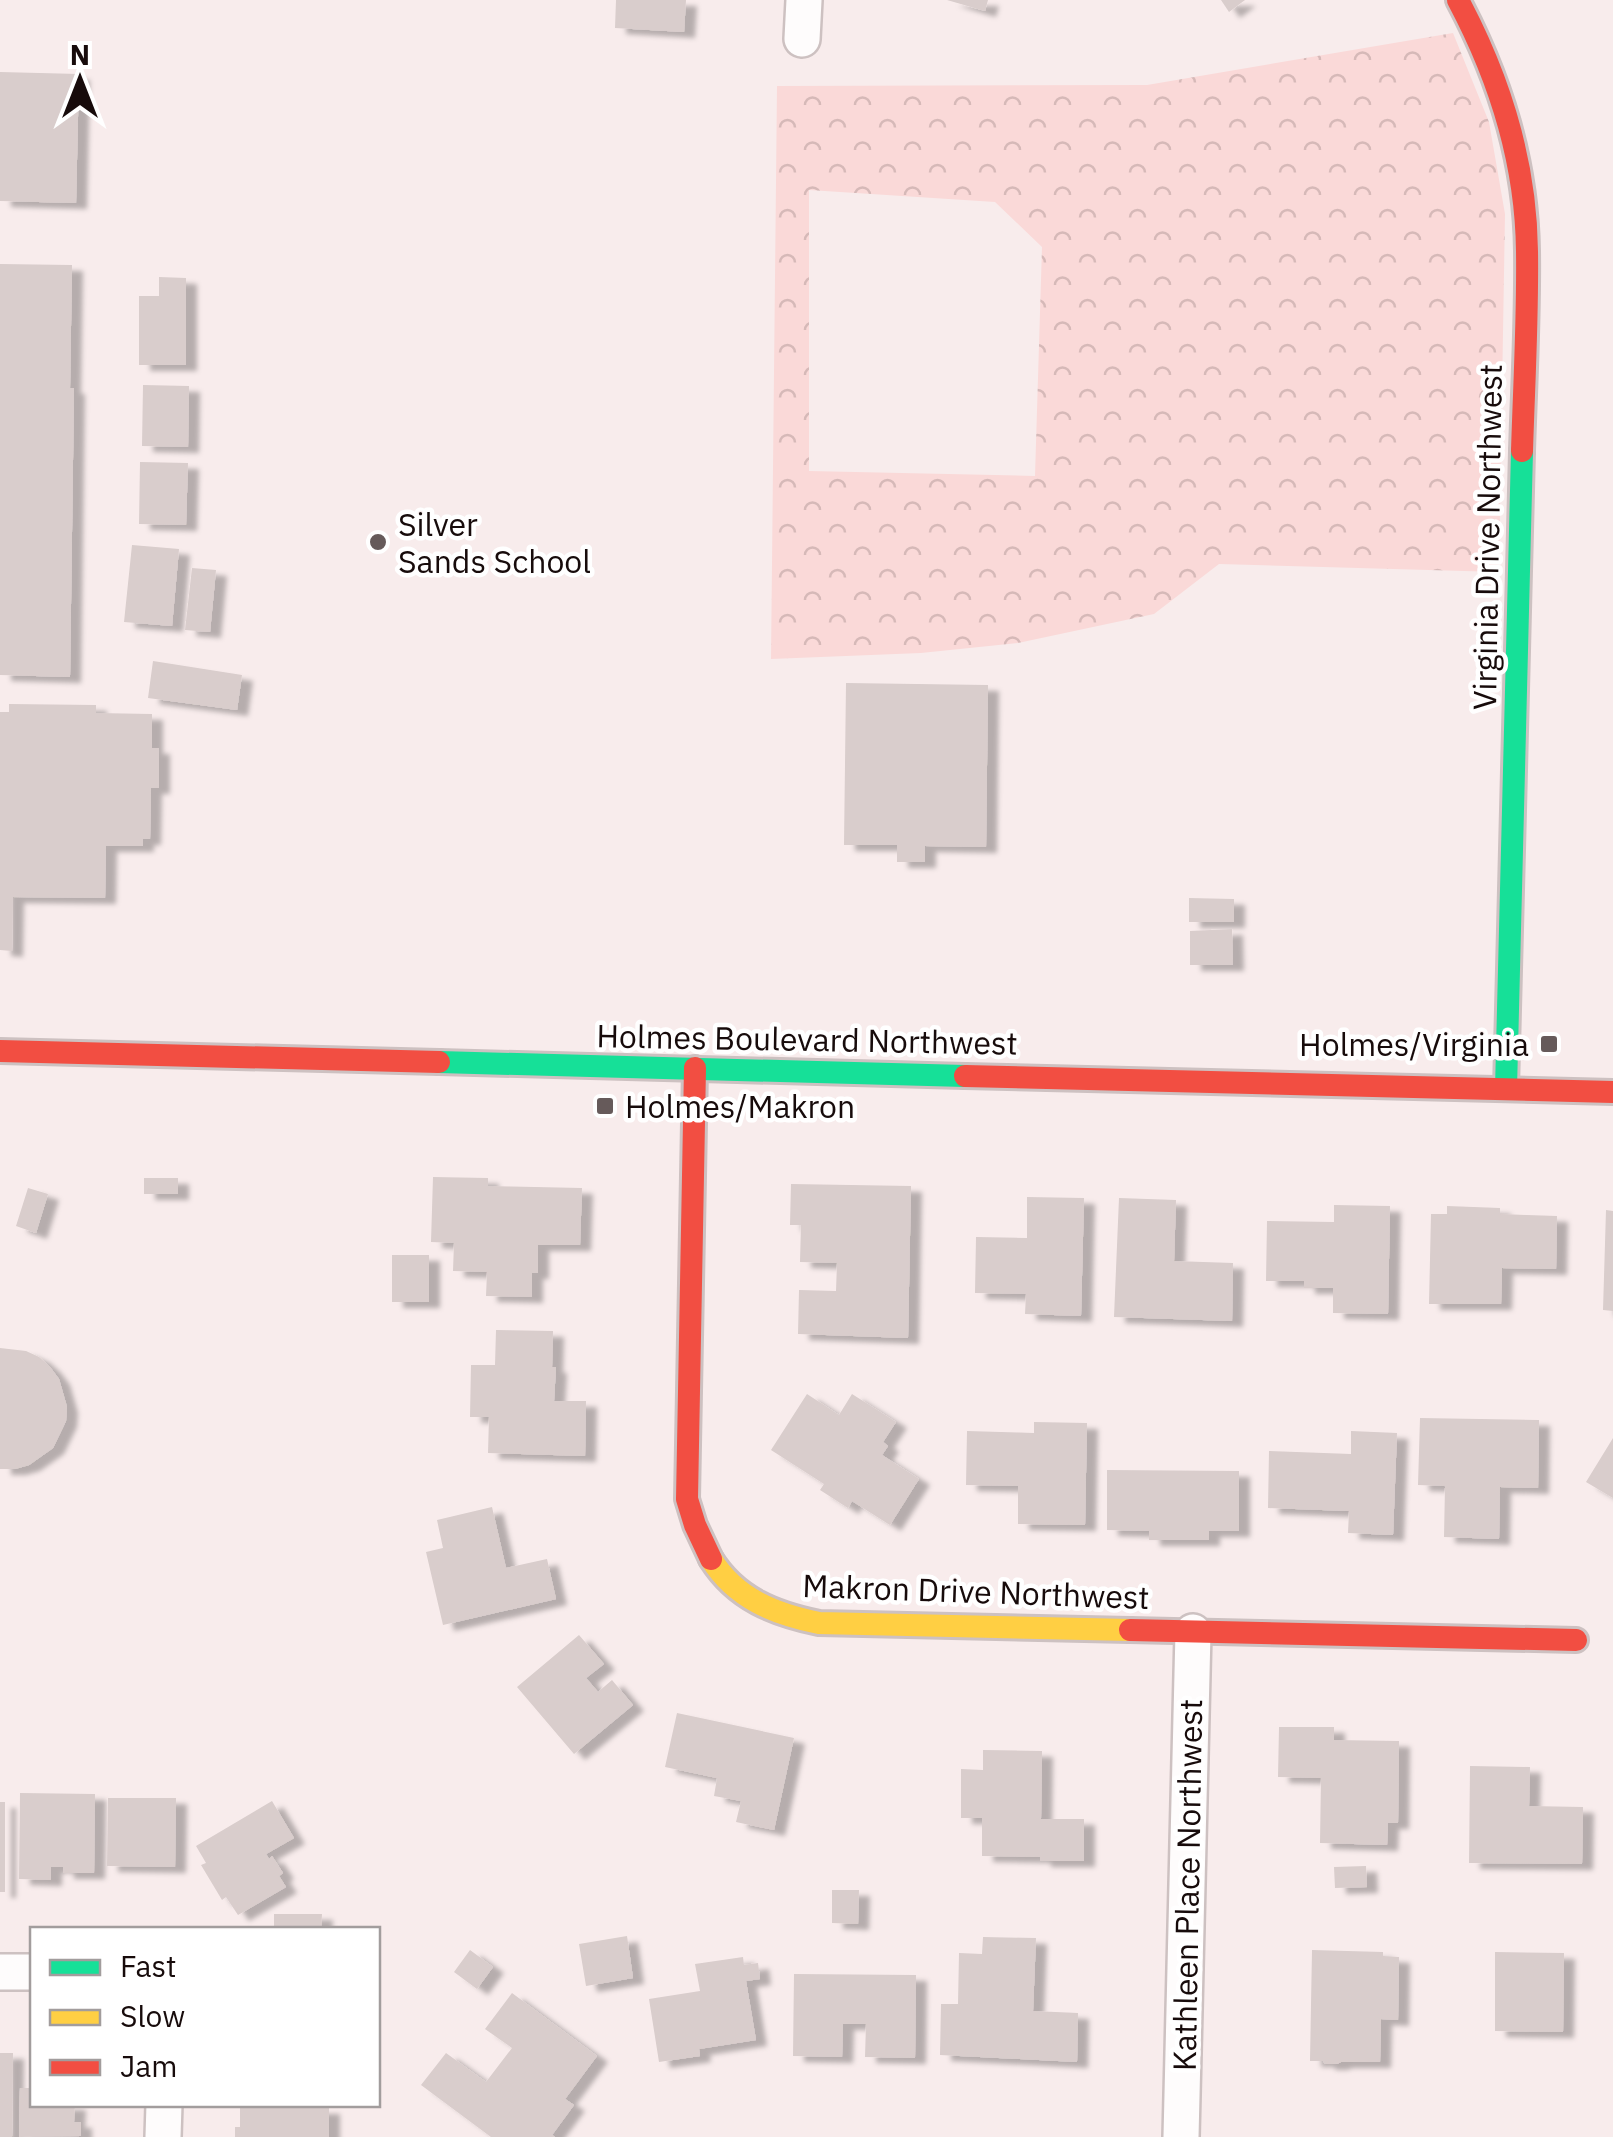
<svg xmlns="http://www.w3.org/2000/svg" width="1613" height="2137" viewBox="0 0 1613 2137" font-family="'IBM Plex Sans',sans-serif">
	<defs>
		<pattern id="forest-crowns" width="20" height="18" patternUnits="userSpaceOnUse" patternTransform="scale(2.5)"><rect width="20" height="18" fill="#fad9d8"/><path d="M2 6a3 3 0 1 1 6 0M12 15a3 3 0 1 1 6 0" fill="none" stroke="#d6b9b8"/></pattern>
		<filter id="shadow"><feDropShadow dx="11" dy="6" stdDeviation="2.5" flood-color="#0004"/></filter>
	</defs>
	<rect width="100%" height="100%" fill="#f8ecec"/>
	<path fill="url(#forest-crowns)" fill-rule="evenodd" d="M 1453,33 L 1489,122 L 1505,214 L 1499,572 L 1219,564 L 1154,614 L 1018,643 L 921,653 L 771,659 L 777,86 L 1147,85 ZM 809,190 L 995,202 L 1042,247 L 1035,476 L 809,471 Z"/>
	<path fill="#d9cdcc" filter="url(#shadow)" d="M 616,0 L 686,0 L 684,32 L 615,28 Z
		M 947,0 L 988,0 L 985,11 Z
		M 1221,0 L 1245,0 L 1229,12 Z
		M 0,72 L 79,74 L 76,203 L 0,201 Z
		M 0,264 L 72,265 L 70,388 L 74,388 L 70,677 L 0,675 Z
		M 159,277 L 186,278 L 186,365 L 139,365 L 139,296 L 159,296 Z
		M 143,385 L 189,386 L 188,447 L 142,446 Z
		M 140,462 L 188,463 L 186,525 L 139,524 Z
		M 132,545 L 179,549 L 172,626 L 124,622 Z
		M 192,568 L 216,570 L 210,632 L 185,630 Z
		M 153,661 L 242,675 L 237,710 L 148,698 Z
		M 846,683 L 988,685 L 986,847 L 925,846 L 925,862 L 897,862 L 897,845 L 844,845 Z
		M 9,704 L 96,705 L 96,713 L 152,714 L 152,748 L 159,748 L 159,788 L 151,788 L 150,839 L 143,839 L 143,846 L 106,846 L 105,898 L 13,897 L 12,951 L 0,950 L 0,712 L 9,712 Z
		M 1189,898 L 1234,899 L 1234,922 L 1189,922 Z
		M 1232,929 L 1233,965 L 1190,965 L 1190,931 Z
		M 433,1177 L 488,1178 L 488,1186 L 582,1188 L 580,1245 L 538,1245 L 538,1273 L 532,1273 L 532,1297 L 486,1296 L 487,1272 L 453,1271 L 454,1243 L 431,1242 Z
		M 144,1178 L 178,1178 L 178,1194 L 144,1194 Z
		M 791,1184 L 911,1186 L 908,1338 L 798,1334 L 799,1290 L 836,1291 L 837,1263 L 800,1262 L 801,1225 L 790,1225 Z
		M 28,1188 L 48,1194 L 36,1233 L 16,1226 Z
		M 1027,1197 L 1084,1198 L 1081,1316 L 1025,1314 L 1026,1294 L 975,1293 L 976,1237 L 1027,1238 Z
		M 1119,1198 L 1176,1200 L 1174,1261 L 1233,1263 L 1232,1321 L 1114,1317 Z
		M 1334,1205 L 1390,1206 L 1388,1314 L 1333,1313 L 1333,1288 L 1304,1288 L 1304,1281 L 1266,1281 L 1267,1221 L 1334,1222 Z
		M 1447,1206 L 1500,1208 L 1500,1214 L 1557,1216 L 1556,1269 L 1502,1268 L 1501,1304 L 1429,1304 L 1431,1214 L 1447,1214 Z
		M 1606,1210 L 1613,1211 L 1613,1311 L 1603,1310 Z
		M 392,1255 L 429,1255 L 429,1302 L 392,1302 Z
		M 496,1330 L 553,1331 L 552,1367 L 556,1367 L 554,1401 L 586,1401 L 585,1456 L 488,1453 L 489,1417 L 470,1417 L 471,1365 L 495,1365 Z
		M 0,1348 L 26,1351 L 39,1357 L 50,1367 L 59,1379 L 67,1407 L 66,1421 L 53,1448 L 29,1465 L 15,1469 L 0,1469 Z
		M 807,1394 L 839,1415 L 852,1394 L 896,1422 L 883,1442 L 888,1446 L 882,1455 L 919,1479 L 890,1525 L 852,1501 L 848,1508 L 820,1490 L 824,1484 L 771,1450 Z
		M 1420,1418 L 1539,1420 L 1538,1488 L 1500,1487 L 1499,1539 L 1444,1537 L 1445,1486 L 1418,1485 Z
		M 1034,1422 L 1087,1423 L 1085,1525 L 1018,1524 L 1018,1486 L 966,1485 L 967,1431 L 1034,1433 Z
		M 1351,1431 L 1397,1433 L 1393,1535 L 1348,1533 L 1349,1511 L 1268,1508 L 1269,1451 L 1351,1454 Z
		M 1613,1438 L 1613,1498 L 1586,1482 Z
		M 1107,1470 L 1239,1471 L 1239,1531 L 1209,1531 L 1209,1540 L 1149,1540 L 1149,1531 L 1107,1530 Z
		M 492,1507 L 506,1568 L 547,1559 L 556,1599 L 443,1625 L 426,1552 L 443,1548 L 437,1520 Z
		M 579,1635 L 604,1664 L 586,1678 L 598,1692 L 612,1680 L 633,1705 L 574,1754 L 517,1687 Z
		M 677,1713 L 794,1738 L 774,1830 L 736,1822 L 741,1801 L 714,1796 L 717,1778 L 665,1767 Z
		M 1279,1727 L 1334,1727 L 1334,1740 L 1399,1741 L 1398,1823 L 1388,1823 L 1387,1845 L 1320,1843 L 1321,1778 L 1278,1777 Z
		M 983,1750 L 1042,1751 L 1041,1819 L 1084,1819 L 1084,1861 L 1040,1861 L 1040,1857 L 982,1856 L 982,1818 L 961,1818 L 961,1769 L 983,1770 Z
		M 1470,1766 L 1530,1767 L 1529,1806 L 1583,1807 L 1582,1864 L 1469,1863 Z
		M 20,1793 L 95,1794 L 94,1873 L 63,1873 L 63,1867 L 51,1867 L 51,1880 L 19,1879 Z
		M 108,1798 L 176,1798 L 175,1867 L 107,1866 Z
		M 272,1801 L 294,1838 L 266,1854 L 269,1859 L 272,1856 L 283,1873 L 279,1876 L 286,1887 L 238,1915 L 226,1897 L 222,1900 L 201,1865 L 206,1863 L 196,1846 Z
		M 0,1802 L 5,1802 L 5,1892 L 0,1892 Z
		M 1366,1866 L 1367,1887 L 1335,1888 L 1334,1867 Z
		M 832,1890 L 859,1890 L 858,1924 L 832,1923 Z
		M 274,1914 L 322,1914 L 321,1930 L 274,1930 Z
		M 627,1936 L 633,1978 L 586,1986 L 579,1944 Z
		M 983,1937 L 1036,1938 L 1033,2011 L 1078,2013 L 1077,2062 L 940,2055 L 941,2004 L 958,2004 L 959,1953 L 982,1954 Z
		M 470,1950 L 493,1967 L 477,1989 L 454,1972 Z
		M 1312,1950 L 1383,1952 L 1383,1956 L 1399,1957 L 1398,2020 L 1381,2019 L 1380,2062 L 1341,2062 L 1337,2064 L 1325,2064 L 1323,2061 L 1310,2061 Z
		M 1495,1952 L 1564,1953 L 1563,2032 L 1495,2031 Z
		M 743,1957 L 744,1965 L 758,1963 L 760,1979 L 746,1981 L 756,2040 L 699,2049 L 700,2056 L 659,2062 L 649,1999 L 700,1991 L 695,1964 Z
		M 794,1974 L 916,1975 L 915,2058 L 865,2057 L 866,2024 L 843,2024 L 842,2057 L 793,2056 Z
		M 512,1993 L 597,2056 L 565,2099 L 574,2105 L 552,2135 L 555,2137 L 491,2137 L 421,2085 L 446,2053 L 486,2082 L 512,2048 L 485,2029 Z
		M 0,2053 L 13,2053 L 12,2137 L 0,2137 Z
		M 20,2088 L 32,2088 L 32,2104 L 75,2104 L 74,2122 L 81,2122 L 81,2136 L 19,2137 Z
		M 240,2108 L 329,2108 L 329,2137 L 235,2137 L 235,2127 L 240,2127 Z"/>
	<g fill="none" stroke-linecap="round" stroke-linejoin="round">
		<defs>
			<path id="street" d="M 802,39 L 804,0
				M 0,1972 L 32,1972
				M 163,2137 L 164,2104
				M 1181,2137 L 1193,1632"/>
			<path id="fast" d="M 439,1062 L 965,1076
				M 1506,1089 L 1522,451"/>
			<path id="slow" d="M 711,1559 C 736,1599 775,1614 819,1623 L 1130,1630"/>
			<path id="jam" d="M 1458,0 C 1499,77 1526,162 1527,251 C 1528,317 1524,385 1522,451
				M 0,1051 L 439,1062
				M 695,1068 L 687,1499 L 695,1525 L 711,1559
				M 965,1076 L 1613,1092
				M 1130,1630 L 1576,1640"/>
		</defs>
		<use href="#street" stroke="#cdc1c1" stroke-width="40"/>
		<use href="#fast" stroke="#cdc1c1" stroke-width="28"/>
		<use href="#slow" stroke="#cdc1c1" stroke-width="28"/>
		<use href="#jam" stroke="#cdc1c1" stroke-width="28"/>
		<use href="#street" stroke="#fefcfc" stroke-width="35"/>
		<use href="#fast" stroke="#16e098" stroke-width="22"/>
		<use href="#slow" stroke="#ffcf43" stroke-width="22"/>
		<use href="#jam" stroke="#f24e42" stroke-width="22"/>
	</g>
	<g fill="#665a5a" stroke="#fff" stroke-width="4">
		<circle cx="378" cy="542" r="10"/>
		<rect x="1539" y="1034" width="20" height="20" rx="5"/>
		<rect x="595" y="1096" width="20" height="20" rx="5"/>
	</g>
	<g text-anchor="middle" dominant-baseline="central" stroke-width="9" stroke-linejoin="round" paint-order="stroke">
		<g font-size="32" fill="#170b0b" stroke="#fff" text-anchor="start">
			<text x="398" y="524">Silver<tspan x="398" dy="37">Sands School</tspan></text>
			<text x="1529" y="1044" text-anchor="end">Holmes/Virginia</text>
			<text x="625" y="1106">Holmes/Makron</text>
		</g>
		<g font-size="32" fill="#170b0b" stroke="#fff">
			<text transform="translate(1487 537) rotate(-89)">Virginia Drive Northwest</text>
			<text transform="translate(807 1039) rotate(1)">Holmes Boulevard Northwest</text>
			<text transform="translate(976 1591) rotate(2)">Makron Drive Northwest</text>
			<text transform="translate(1187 1885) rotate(-89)">Kathleen Place Northwest</text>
		</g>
	</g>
	<rect x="30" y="1927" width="350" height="180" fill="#ffffff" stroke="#a29d9d" stroke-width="2.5"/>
	<rect x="50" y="1960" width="50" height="15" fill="#16e098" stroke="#a29d9d" stroke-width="2.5"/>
	<text x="120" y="1977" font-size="30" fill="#170b0b">Fast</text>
	<rect x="50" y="2010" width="50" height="15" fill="#ffcf43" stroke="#a29d9d" stroke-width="2.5"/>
	<text x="120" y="2027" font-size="30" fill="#170b0b">Slow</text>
	<rect x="50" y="2060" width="50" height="15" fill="#f24e42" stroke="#a29d9d" stroke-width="2.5"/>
	<text x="120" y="2077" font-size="30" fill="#170b0b">Jam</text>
	<g transform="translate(80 80)" stroke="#ffffff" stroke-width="8" paint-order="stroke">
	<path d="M0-8L18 38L0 25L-18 38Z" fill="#170b0b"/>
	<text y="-15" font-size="28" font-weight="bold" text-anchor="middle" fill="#170b0b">N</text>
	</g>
</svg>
